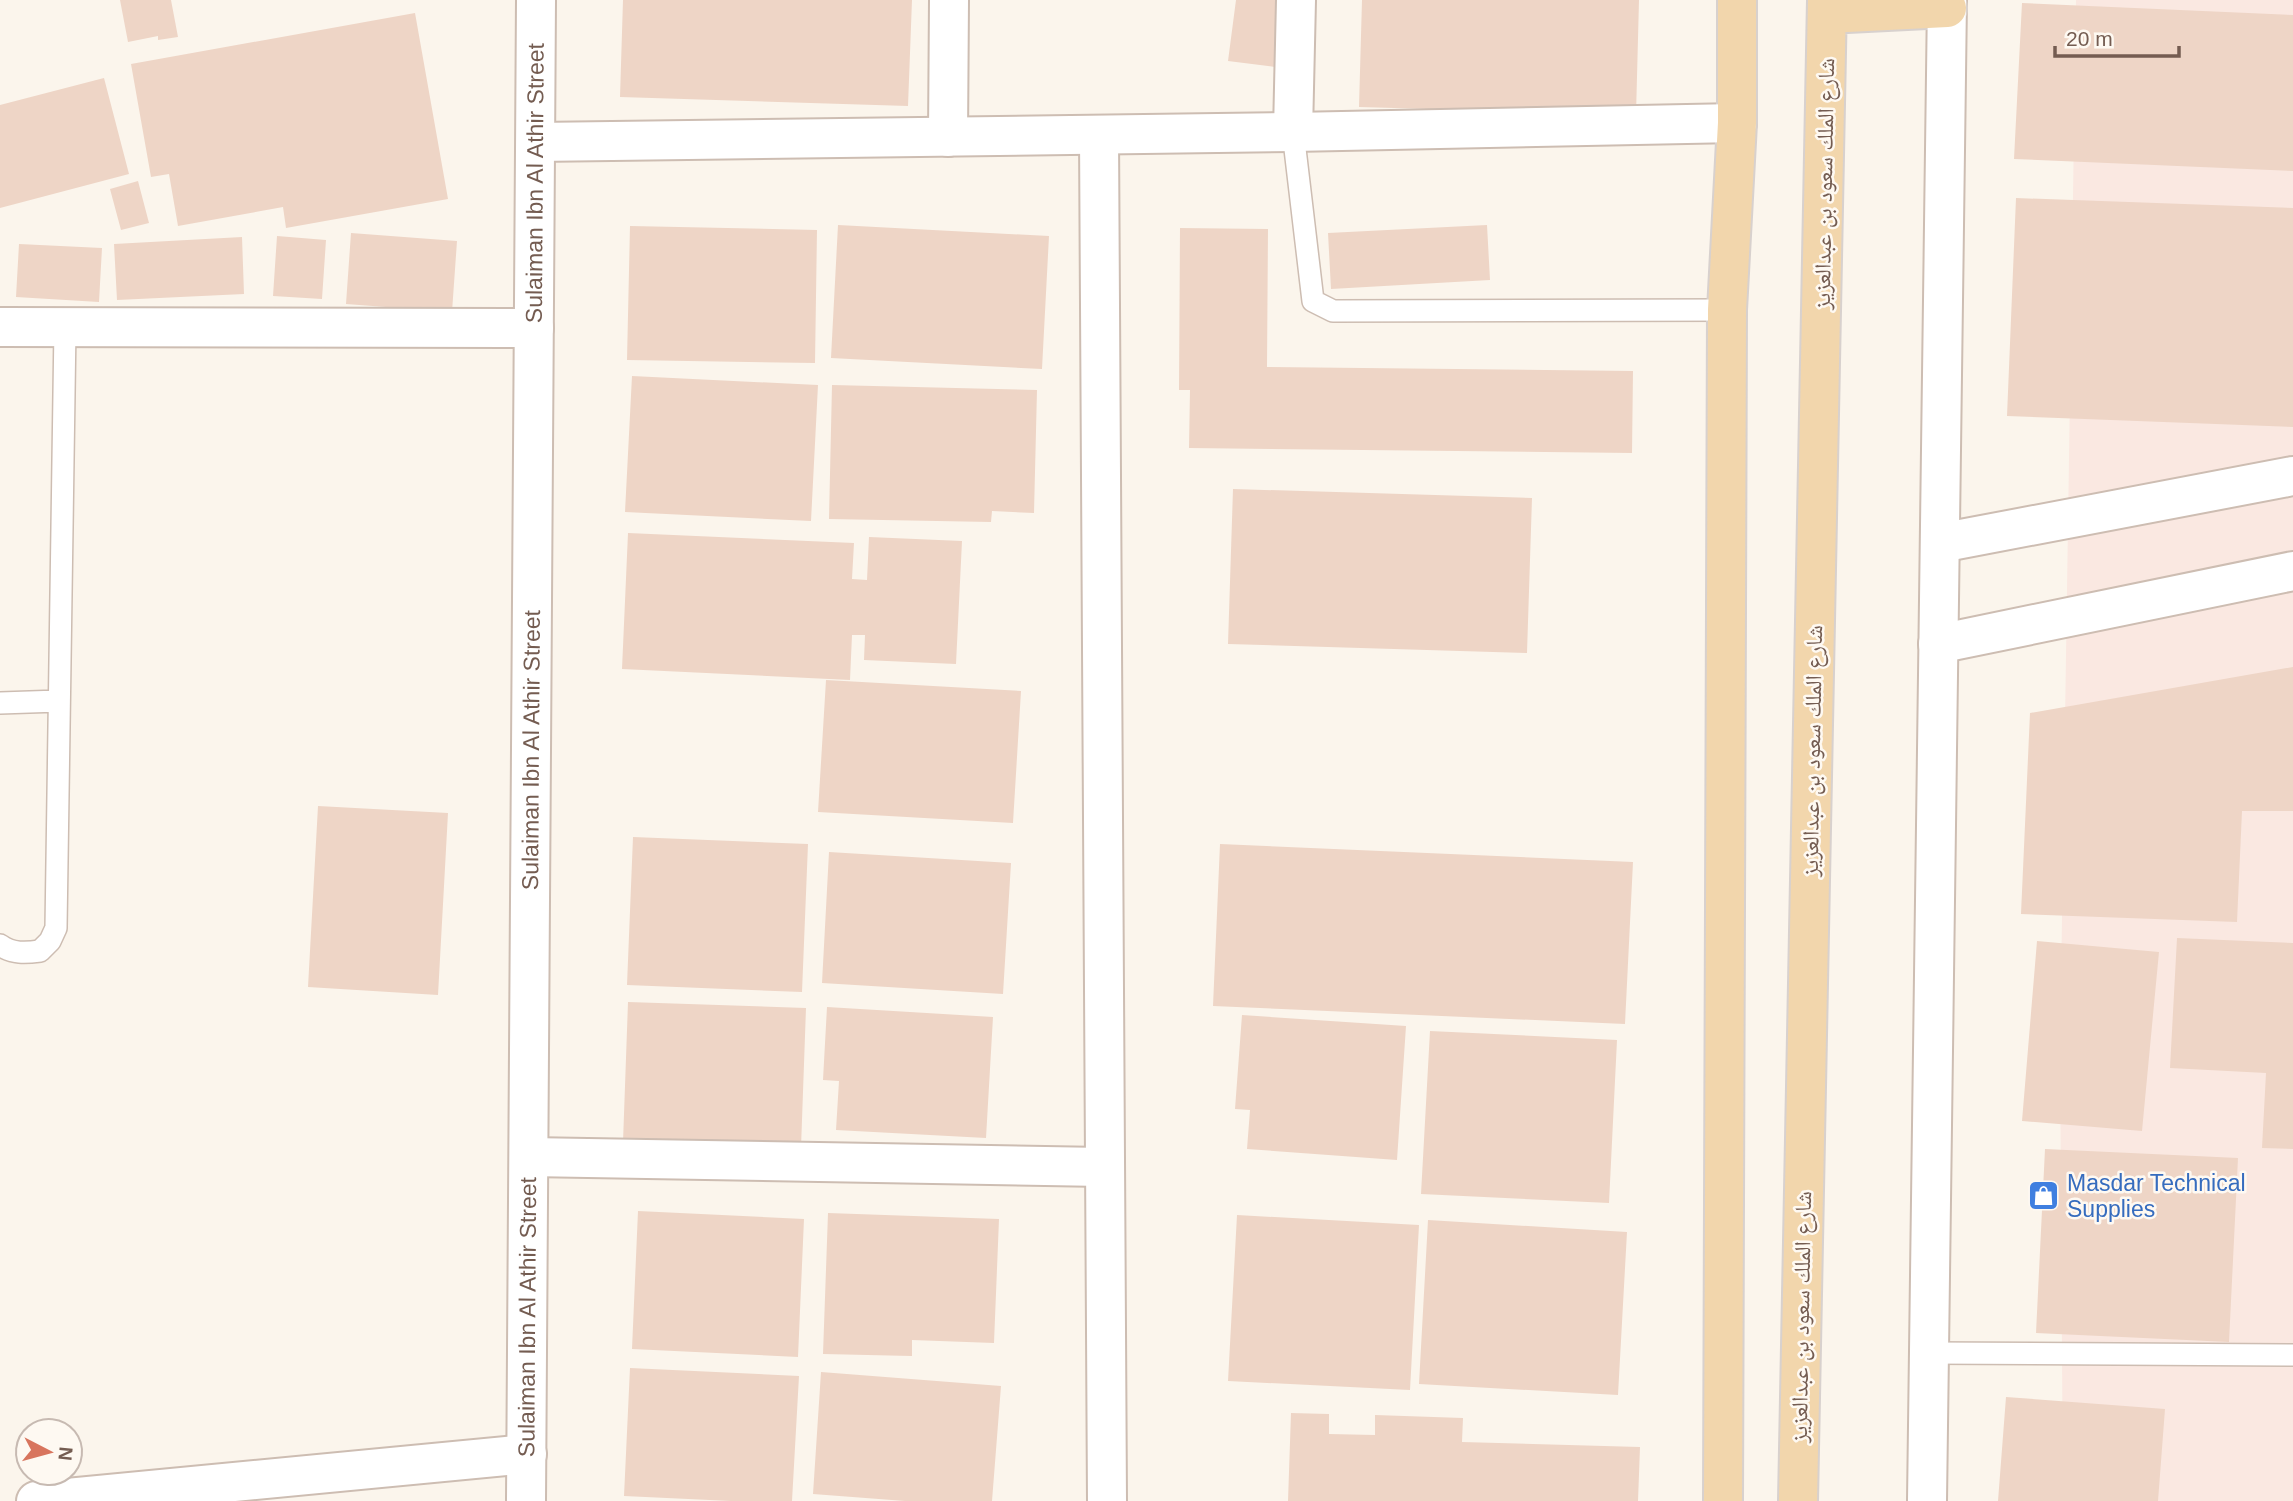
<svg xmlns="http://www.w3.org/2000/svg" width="2293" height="1501" viewBox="0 0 2293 1501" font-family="Arial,'Noto Naskh Arabic',sans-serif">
	<rect width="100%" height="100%" fill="#fbf5ec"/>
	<path fill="#fae8e1" d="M 2076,0 L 2293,0 L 2293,1501 L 2063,1501 L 2060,1049 Z"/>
	<path fill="#eed5c6" d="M 120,0 L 171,0 L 178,37 L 158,40 L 158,36 L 128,42 Z
		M 623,0 L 912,0 L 908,106 L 620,97 Z
		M 1236,0 L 1283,0 L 1275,67 L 1228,61 Z
		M 1362,0 L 1639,0 L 1636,115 L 1359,107 Z
		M 2022,3 L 2293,15 L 2293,171 L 2014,159 Z
		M 415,13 L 448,199 L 286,228 L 283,207 L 178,226 L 169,174 L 151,177 L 131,64 Z
		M 104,78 L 129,174 L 0,208 L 0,105 Z
		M 138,181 L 149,223 L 121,230 L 110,189 Z
		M 2016,198 L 2293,208 L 2293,427 L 2007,416 Z
		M 838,225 L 1049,236 L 1042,369 L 831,358 Z
		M 1487,225 L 1490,280 L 1331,289 L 1328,233 Z
		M 630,226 L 817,230 L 815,363 L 627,360 Z
		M 1180,228 L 1268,229 L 1267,367 L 1633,371 L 1632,453 L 1189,448 L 1190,390 L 1179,390 Z
		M 351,233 L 457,241 L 452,312 L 346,304 Z
		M 277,236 L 326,240 L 322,299 L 273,296 Z
		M 242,237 L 244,294 L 117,300 L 114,244 Z
		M 19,244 L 102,248 L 99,302 L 16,297 Z
		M 632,376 L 818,385 L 811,521 L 625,512 Z
		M 832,385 L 1037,390 L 1034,513 L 992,511 L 991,522 L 829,519 Z
		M 1233,489 L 1532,498 L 1527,653 L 1228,644 Z
		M 628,533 L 854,543 L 852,579 L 867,580 L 869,537 L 962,541 L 956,664 L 864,660 L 865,635 L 852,635 L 850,680 L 622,669 Z
		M 2293,667 L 2293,811 L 2242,811 L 2237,922 L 2021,914 L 2030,713 Z
		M 826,680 L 1021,691 L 1013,823 L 818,812 Z
		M 318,806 L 448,813 L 438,995 L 308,987 Z
		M 633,837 L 808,844 L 802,992 L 627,985 Z
		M 1220,844 L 1633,862 L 1625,1024 L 1213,1006 Z
		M 829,852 L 1011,863 L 1003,994 L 822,983 Z
		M 2177,938 L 2293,943 L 2293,1149 L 2262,1148 L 2266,1073 L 2170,1068 Z
		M 2037,941 L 2159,952 L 2142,1131 L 2022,1121 Z
		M 628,1002 L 806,1008 L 801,1148 L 623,1142 Z
		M 827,1007 L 993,1017 L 986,1138 L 836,1130 L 839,1081 L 823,1080 Z
		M 1242,1015 L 1406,1026 L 1397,1160 L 1247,1149 L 1250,1110 L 1235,1109 Z
		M 1430,1031 L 1617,1040 L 1609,1203 L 1421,1194 Z
		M 2045,1149 L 2238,1158 L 2229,1342 L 2036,1333 Z
		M 638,1211 L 804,1219 L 798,1357 L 632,1349 Z
		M 828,1213 L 999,1219 L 994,1343 L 912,1340 L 912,1356 L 823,1354 Z
		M 1237,1215 L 1419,1225 L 1410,1390 L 1228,1381 Z
		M 1428,1220 L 1627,1232 L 1618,1395 L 1419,1384 Z
		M 630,1368 L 799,1376 L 792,1501 L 731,1501 L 624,1496 Z
		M 821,1372 L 1001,1386 L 992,1501 L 905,1501 L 813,1494 Z
		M 2006,1397 L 2165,1409 L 2158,1501 L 1998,1501 Z
		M 1291,1413 L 1329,1414 L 1329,1434 L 1375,1435 L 1375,1415 L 1463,1418 L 1462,1442 L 1640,1447 L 1638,1501 L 1288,1501 Z"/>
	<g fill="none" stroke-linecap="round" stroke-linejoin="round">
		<defs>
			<path id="lane" d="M 1293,132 L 1313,301 L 1333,311 L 1727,310
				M 0,703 L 59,701
				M 0,945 C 12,954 26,953 40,951 L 50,941 L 56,928 L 65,327
				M 1929,1353 L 2293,1355"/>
			<g id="street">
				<path d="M 1293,132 L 1296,0"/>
				<path d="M 1099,135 L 1107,1501"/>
				<path d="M 948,137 L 949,0"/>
				<path d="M 536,142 L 1293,132 L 1737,123"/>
				<path d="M 0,327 L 534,328"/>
				<path d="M 1940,543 L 2293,476"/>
				<path d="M 1938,644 L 2293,571"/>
				<path d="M 529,1157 L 1103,1167"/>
				<path d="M 36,1501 L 527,1454"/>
				<path id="s1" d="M 526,1501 L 536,0"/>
				<path d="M 1927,1501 L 1947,0"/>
			</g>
			<path id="primary" d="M 1827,14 L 1947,8
				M 1723,1501 L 1727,310 L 1737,123 L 1737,0
				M 1798,1501 L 1827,0"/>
		</defs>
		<use href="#lane" stroke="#cdbdb2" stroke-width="24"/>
		<use href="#street" stroke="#cdbdb2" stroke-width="42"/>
		<use href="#primary" stroke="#d8d1ce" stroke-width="42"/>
		<use href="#lane" stroke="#fff" stroke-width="21"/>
		<use href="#street" stroke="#fff" stroke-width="38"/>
		<use href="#primary" stroke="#f2d6ac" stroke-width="38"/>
	</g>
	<defs>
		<symbol id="shop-square" viewBox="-11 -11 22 22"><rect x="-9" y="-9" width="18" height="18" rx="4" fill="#3f7fe0" stroke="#fef9f2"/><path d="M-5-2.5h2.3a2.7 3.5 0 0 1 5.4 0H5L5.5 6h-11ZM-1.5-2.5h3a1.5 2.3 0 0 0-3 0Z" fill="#fff"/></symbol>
	</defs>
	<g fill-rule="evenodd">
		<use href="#shop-square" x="2026" y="1178" width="35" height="35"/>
	</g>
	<g text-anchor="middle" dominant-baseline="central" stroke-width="5" stroke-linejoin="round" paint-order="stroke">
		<g font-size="23" fill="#745c51" stroke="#fef9f2">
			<text stroke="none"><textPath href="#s1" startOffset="1318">Sulaiman Ibn Al Athir Street</textPath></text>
			<text transform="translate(1824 184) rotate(-89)">شارع الملك سعود بن عبدالعزيز</text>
			<text stroke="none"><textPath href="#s1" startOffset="751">Sulaiman Ibn Al Athir Street</textPath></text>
			<text transform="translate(1812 751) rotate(-89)">شارع الملك سعود بن عبدالعزيز</text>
			<text stroke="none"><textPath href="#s1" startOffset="184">Sulaiman Ibn Al Athir Street</textPath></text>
			<text transform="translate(1801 1317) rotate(-89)">شارع الملك سعود بن عبدالعزيز</text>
		</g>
		<g font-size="23" fill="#366cbe" stroke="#fef9f2" text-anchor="start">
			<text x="2067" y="1183">Masdar Technical<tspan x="2067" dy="26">Supplies</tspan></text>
		</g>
	</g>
	<g transform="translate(49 1452) rotate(96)"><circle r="33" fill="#fef9f2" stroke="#c7bab2" stroke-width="2"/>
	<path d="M0-5L12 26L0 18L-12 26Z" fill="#d8755e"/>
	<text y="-10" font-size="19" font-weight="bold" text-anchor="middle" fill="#745c51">N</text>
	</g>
	<path d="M2055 46v10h124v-10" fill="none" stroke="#745c51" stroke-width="3.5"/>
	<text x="2066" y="46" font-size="21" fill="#745c51" stroke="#fef9f2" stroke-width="5" paint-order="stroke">20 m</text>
</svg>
